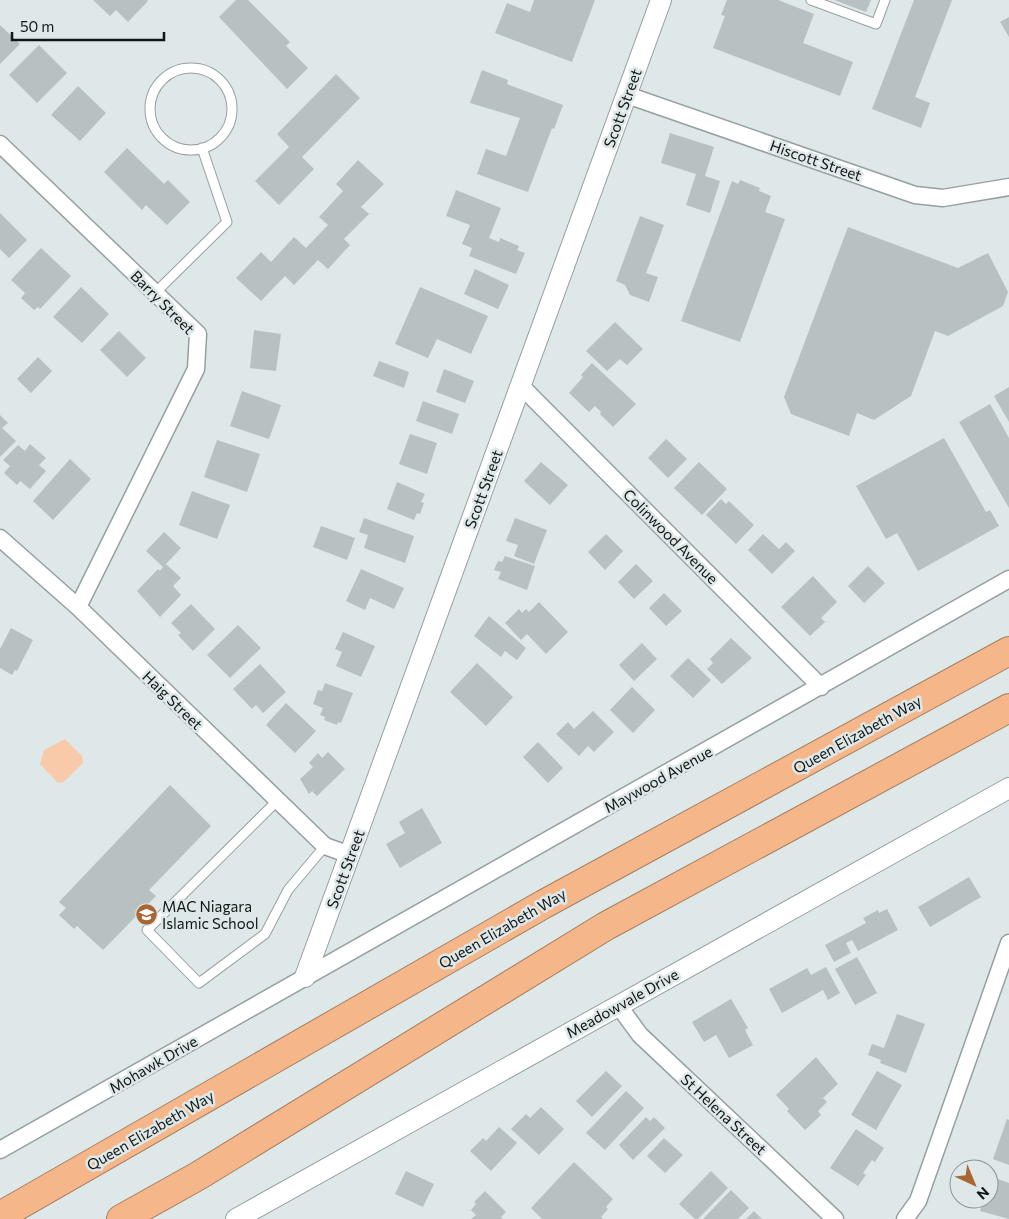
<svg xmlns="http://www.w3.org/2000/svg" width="1009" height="1219" viewBox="0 0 1009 1219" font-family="Commissioner,sans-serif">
	<rect width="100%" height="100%" fill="#dee8e9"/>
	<path fill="#f9caa9" d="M 65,739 L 82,756 L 83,763 L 64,782 L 58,783 L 40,764 L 44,750 Z"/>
	<path fill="#b7c1c2" d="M 93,0 L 147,0 L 148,1 L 128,22 L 116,10 L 110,16 Z
		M 236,0 L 248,0 L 290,42 L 286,46 L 308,68 L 287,89 L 219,17 Z
		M 534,0 L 595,0 L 572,62 L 495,33 L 507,3 L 530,12 Z
		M 727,0 L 778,0 L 814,14 L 803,43 L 853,62 L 840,96 L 713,48 L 725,16 L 721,15 Z
		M 834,0 L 871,0 L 866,12 Z
		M 914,0 L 952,0 L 915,97 L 930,103 L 921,128 L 872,109 Z
		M 1009,17 L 1009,37 L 1000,22 Z
		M 0,25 L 20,44 L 0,64 Z
		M 39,45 L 67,73 L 37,103 L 9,75 Z
		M 482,70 L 508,80 L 507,84 L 563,105 L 554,129 L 552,128 L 528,192 L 477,174 L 486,149 L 506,156 L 520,118 L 470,103 Z
		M 336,74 L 360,98 L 302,157 L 314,169 L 279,205 L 255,181 L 289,147 L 277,134 Z
		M 78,86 L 106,113 L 80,141 L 51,115 Z
		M 670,133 L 714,147 L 705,176 L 720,181 L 710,213 L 686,205 L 696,174 L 661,163 Z
		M 127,148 L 164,184 L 168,180 L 190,202 L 167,225 L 146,205 L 142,210 L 104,172 Z
		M 358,160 L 384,184 L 361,207 L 369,214 L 344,239 L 350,245 L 328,269 L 318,260 L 294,285 L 285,276 L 261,301 L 236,278 L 261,252 L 271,262 L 294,237 L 306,248 L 328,225 L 319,217 L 343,191 L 336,184 Z
		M 740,180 L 760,188 L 759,191 L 771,196 L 765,212 L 785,219 L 740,342 L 681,321 L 732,181 L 738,184 Z
		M 456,190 L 501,208 L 489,238 L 499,242 L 500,238 L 519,246 L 517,250 L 525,253 L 516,274 L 469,256 L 472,248 L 462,244 L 470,225 L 446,216 Z
		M 0,213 L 27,240 L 9,258 L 0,249 Z
		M 640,216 L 664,225 L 646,273 L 658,277 L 649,302 L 630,295 L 625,285 L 616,281 Z
		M 848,227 L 958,268 L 988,253 L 1008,292 L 1003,306 L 948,336 L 935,331 L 911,396 L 874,420 L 857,413 L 849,436 L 791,414 L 784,397 Z
		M 41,248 L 71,276 L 40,309 L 38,307 L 34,310 L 21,298 L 25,293 L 11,280 Z
		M 475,269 L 509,285 L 498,309 L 464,294 Z
		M 81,287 L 109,314 L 82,343 L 53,317 Z
		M 420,287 L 488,316 L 471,354 L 437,339 L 428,358 L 395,344 Z
		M 615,322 L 643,349 L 627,365 L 620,359 L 607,371 L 586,351 Z
		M 254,330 L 281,334 L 276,371 L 250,368 Z
		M 119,331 L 146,358 L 127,377 L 100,350 Z
		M 38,357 L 52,371 L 31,393 L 17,379 Z
		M 379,361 L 409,372 L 404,388 L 373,376 Z
		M 592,363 L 636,404 L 613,427 L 600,414 L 601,412 L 595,406 L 589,412 L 569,393 L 583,377 L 581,375 Z
		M 444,369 L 474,381 L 465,403 L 436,392 Z
		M 1009,387 L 1009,422 L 994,396 Z
		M 242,391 L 281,405 L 269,439 L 230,426 Z
		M 423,401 L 459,414 L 452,434 L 416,421 Z
		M 990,404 L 1009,438 L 1009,508 L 959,422 Z
		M 0,415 L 8,423 L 2,428 L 16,441 L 0,457 Z
		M 410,434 L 437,443 L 427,474 L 399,464 Z
		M 944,438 L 986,512 L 990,510 L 999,526 L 918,571 L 897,533 L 886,539 L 856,486 Z
		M 666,439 L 687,459 L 668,478 L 648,458 Z
		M 217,440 L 260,454 L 247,492 L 204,477 Z
		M 30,444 L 46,458 L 39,465 L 46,471 L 30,489 L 20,481 L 17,485 L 4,473 L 10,466 L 3,460 L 18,445 L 25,451 Z
		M 70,459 L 91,479 L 53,520 L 33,501 Z
		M 541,462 L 568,485 L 550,505 L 524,481 Z
		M 699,462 L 727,489 L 702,515 L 674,488 Z
		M 397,482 L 425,494 L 421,502 L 424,503 L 420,514 L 417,513 L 414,520 L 387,509 Z
		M 192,491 L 230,505 L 217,539 L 179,525 Z
		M 721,499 L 726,504 L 729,501 L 754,525 L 736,544 L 706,515 Z
		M 364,518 L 414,536 L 405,563 L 364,548 L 368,535 L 359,532 Z
		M 515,518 L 547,530 L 534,564 L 514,556 L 518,545 L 506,541 Z
		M 321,526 L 355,538 L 347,560 L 313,547 Z
		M 164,532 L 181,548 L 166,564 L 181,578 L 173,586 L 181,595 L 160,617 L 137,591 L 158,569 L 160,571 L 163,567 L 146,551 Z
		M 606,534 L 623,551 L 605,570 L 588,552 Z
		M 763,534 L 779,549 L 786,542 L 795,551 L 772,574 L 748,550 Z
		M 505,556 L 535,566 L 527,590 L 498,579 L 501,572 L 494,570 L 498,561 L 502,562 Z
		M 636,564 L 653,581 L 634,599 L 618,582 Z
		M 868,566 L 885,583 L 864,603 L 848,586 Z
		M 361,569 L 404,588 L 394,609 L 370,598 L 365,610 L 346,601 Z
		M 813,576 L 837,602 L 821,618 L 825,622 L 810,636 L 781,607 Z
		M 664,593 L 682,611 L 666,626 L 649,608 Z
		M 539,602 L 568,632 L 546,654 L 527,634 L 521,640 L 505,623 L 519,609 L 522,613 L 526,609 L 529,612 Z
		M 191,604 L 215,629 L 193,651 L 178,635 L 181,633 L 171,623 Z
		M 489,616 L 526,648 L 517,660 L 505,651 L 501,657 L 474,636 Z
		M 238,625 L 261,648 L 230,678 L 207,655 Z
		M 11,628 L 33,640 L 17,671 L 15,670 L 12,675 L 0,668 L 0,649 Z
		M 343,632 L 375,646 L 361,677 L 336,666 L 342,652 L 335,649 Z
		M 731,638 L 752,658 L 722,684 L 707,669 L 713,663 L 710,659 Z
		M 642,643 L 657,659 L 634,681 L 619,665 Z
		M 688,658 L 711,680 L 693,698 L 670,676 Z
		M 477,663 L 513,697 L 486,726 L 450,692 Z
		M 260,664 L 286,692 L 263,713 L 256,705 L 252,709 L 233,689 Z
		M 325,683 L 353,693 L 341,723 L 338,722 L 337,725 L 324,720 L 325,717 L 320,715 L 323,708 L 313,704 L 318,690 L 322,691 Z
		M 632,687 L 655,710 L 633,733 L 610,710 Z
		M 286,703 L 316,731 L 295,753 L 266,725 Z
		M 593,711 L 614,732 L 594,752 L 588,746 L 579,756 L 556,734 L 568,722 L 574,729 Z
		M 538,742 L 563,768 L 548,783 L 523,757 Z
		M 328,752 L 345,769 L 317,796 L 312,791 L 309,794 L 300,779 L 313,767 L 309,763 L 318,753 L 322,758 Z
		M 170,785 L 211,826 L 149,890 L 156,896 L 103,950 L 77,926 L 74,929 L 59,915 L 66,908 L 59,902 Z
		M 422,808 L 442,843 L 400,868 L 386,844 L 405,833 L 399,822 Z
		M 969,877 L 981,897 L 930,927 L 918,907 Z
		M 887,909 L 898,930 L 858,951 L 852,940 L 846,943 L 851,953 L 834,962 L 825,945 L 866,923 L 863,918 L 878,910 L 879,913 Z
		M 857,957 L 877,993 L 855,1005 L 835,969 Z
		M 826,967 L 840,993 L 828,1000 L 823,990 L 782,1013 L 769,989 L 807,968 L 811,975 Z
		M 731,999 L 748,1028 L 745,1030 L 753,1045 L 729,1058 L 716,1035 L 704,1042 L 692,1022 Z
		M 897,1014 L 925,1024 L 906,1073 L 880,1063 L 881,1060 L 868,1055 L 872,1044 L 884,1048 Z
		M 816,1057 L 838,1084 L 823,1098 L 827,1102 L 818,1111 L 821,1115 L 805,1130 L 787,1111 L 789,1109 L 776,1095 Z
		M 606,1071 L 622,1086 L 592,1117 L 576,1101 Z
		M 877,1071 L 902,1085 L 876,1130 L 851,1115 Z
		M 626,1091 L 644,1108 L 605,1150 L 586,1133 Z
		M 541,1107 L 564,1129 L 539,1155 L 511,1129 L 526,1114 L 530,1118 Z
		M 646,1117 L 650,1121 L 654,1117 L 665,1128 L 633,1160 L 619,1145 Z
		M 1007,1119 L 1009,1120 L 1009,1165 L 993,1159 Z
		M 499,1127 L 517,1143 L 491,1171 L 470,1151 L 483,1138 L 486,1141 Z
		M 856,1129 L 884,1148 L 875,1162 L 872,1160 L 863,1173 L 866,1175 L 858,1186 L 830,1168 Z
		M 664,1138 L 683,1155 L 665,1173 L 647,1156 Z
		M 574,1162 L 613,1199 L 606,1207 L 608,1209 L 601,1217 L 603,1219 L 542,1219 L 531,1208 Z
		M 406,1171 L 434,1184 L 423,1207 L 395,1194 Z
		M 711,1171 L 728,1188 L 698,1219 L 695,1219 L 679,1204 Z
		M 992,1177 L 1009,1183 L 1009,1219 L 980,1211 L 984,1199 L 989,1199 Z
		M 731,1190 L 749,1208 L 738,1219 L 703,1219 Z
		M 485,1191 L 506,1212 L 501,1217 L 503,1219 L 471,1219 L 476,1215 L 471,1210 L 476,1204 L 474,1202 Z
		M 754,1211 L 762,1219 L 746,1219 Z"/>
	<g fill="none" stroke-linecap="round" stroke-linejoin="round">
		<defs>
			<path id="service" d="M 811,0 L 876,24 L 885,0
				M150 109a41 41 0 1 1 82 0a41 41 0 1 1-82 0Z
				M 155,293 L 227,222 L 202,148
				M 277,801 L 147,930 L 199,983 L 265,934 L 288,890 L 325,846"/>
			<path id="minor" d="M 627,95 L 915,195 L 943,198 L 1009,187
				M 0,144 L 198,334 L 196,369 L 78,607
				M 521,386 L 821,687
				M 0,538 L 78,607 L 325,846 L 350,855
				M 618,1005 L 640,1035 L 835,1219
				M 0,1150 L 1009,579
				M 905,1219 L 918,1201 L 1009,943"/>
			<path id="tertiary" d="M 305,977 L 661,0
				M 236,1219 L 1009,788"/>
			<path id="motorway" d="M 0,1216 L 544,904 L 1009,651
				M 121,1219 L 198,1176 L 606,926 L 1009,708"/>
		</defs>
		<use href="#service" stroke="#97a0a1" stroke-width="11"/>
		<use href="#minor" stroke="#97a0a1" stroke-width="19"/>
		<use href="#tertiary" stroke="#97a0a1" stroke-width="22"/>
		<use href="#motorway" stroke="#a57e60" stroke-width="30"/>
		<use href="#service" stroke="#fff" stroke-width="9"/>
		<use href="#minor" stroke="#fff" stroke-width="16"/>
		<use href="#tertiary" stroke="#fff" stroke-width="20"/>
		<use href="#motorway" stroke="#f5b689" stroke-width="28"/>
	</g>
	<defs>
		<symbol id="school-disc" viewBox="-11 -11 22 22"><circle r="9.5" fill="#a96633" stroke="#dee8e9"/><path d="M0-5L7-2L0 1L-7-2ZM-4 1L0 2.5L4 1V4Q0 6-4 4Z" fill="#fff"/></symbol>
	</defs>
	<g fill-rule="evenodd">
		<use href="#school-disc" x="134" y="902" width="25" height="25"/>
	</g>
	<g text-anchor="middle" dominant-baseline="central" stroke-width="5" stroke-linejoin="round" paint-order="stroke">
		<g font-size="15" fill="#111515" stroke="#dee8e9">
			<text transform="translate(622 108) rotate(-70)">Scott Street</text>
			<text transform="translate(816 160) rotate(19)">Hiscott Street</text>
			<text transform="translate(163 302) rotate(45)">Barry Street</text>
			<text transform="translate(483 489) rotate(-70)">Scott Street</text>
			<text transform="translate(671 536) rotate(45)">Colinwood Avenue</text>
			<text transform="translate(173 700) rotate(44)">Haig Street</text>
			<text transform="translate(857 734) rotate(-29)">Queen Elizabeth Way</text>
			<text transform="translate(658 779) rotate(-29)">Maywood Avenue</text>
			<text transform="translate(345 869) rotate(-70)">Scott Street</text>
			<text transform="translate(502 928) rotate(-30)">Queen Elizabeth Way</text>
			<text transform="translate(622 1003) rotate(-29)">Meadowvale Drive</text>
			<text transform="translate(153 1064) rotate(-30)">Mohawk Drive</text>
			<text transform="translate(724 1114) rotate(43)">St Helena Street</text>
			<text transform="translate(150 1130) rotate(-30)">Queen Elizabeth Way</text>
		</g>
		<g font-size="15" fill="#111515" stroke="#dee8e9" text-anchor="start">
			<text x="162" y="906">MAC Niagara<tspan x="162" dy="17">Islamic School</tspan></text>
		</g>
	</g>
	<g transform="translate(974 1184) rotate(136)"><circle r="24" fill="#dee8e9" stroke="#8c9494"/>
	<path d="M0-4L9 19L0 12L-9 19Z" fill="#a96633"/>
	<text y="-8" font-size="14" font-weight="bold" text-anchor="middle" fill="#111515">N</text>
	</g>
	<path d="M12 32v8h152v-8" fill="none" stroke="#111515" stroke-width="2.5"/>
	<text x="20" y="32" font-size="15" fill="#111515" stroke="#dee8e9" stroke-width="4" paint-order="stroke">50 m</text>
</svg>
